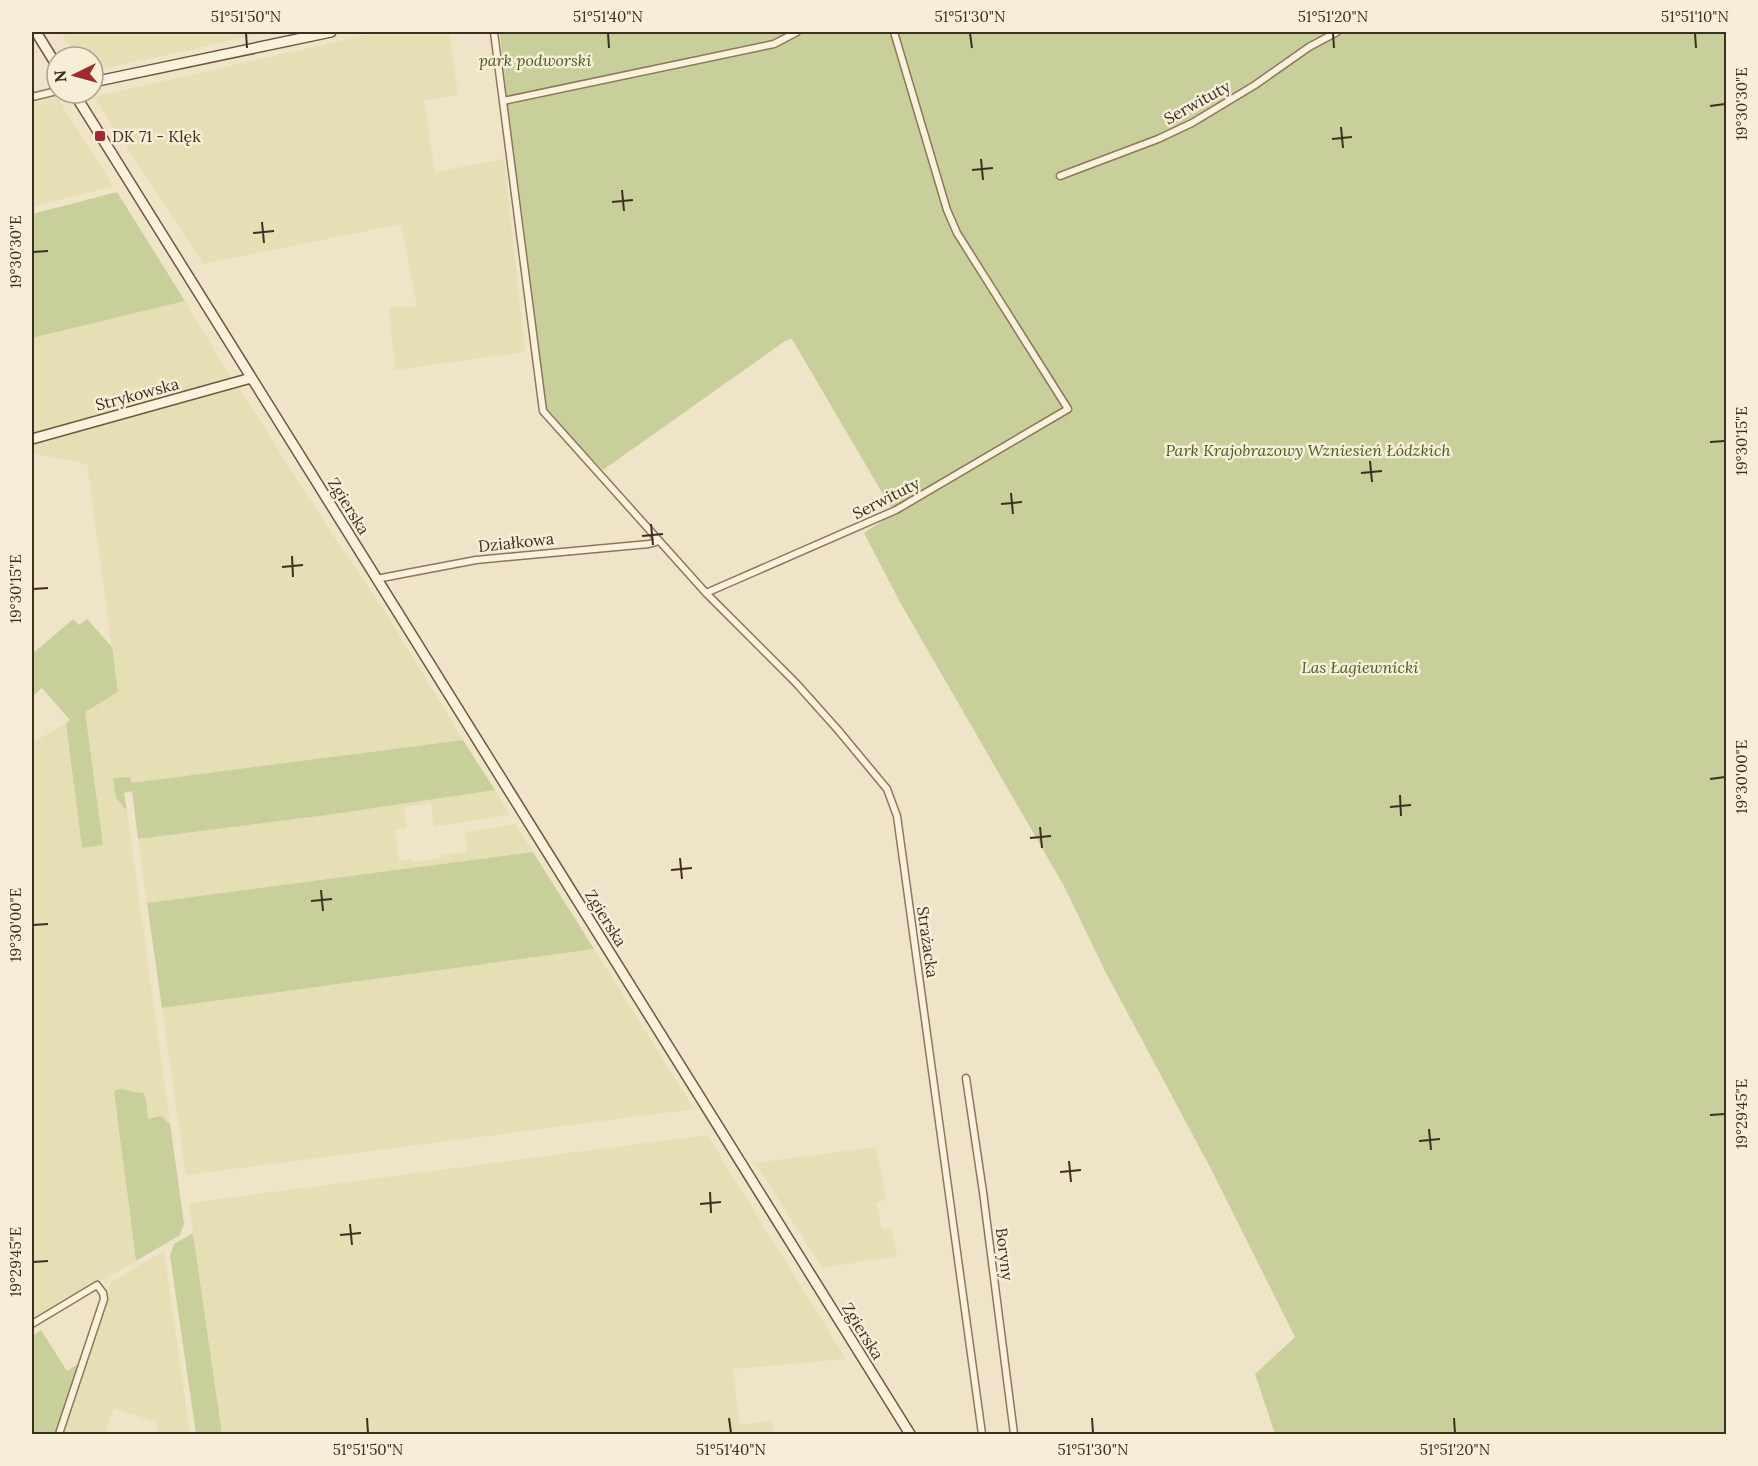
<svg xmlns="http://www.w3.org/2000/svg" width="1758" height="1466" viewBox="0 0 1758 1466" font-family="Lora,serif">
	<rect width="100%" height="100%" fill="#f0e4c8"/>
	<path fill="#e6deb5" d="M 61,32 L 270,32 L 93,71 L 93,57 L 77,57 Z
		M 379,32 L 449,32 L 458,95 L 424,101 L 435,172 L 504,159 L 525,352 L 395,370 L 389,307 L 417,307 L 401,224 L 203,264 L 94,97 Z
		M 57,97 L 113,186 L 32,207 L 32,103 Z
		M 185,301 L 231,378 L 32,434 L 32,338 Z
		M 239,388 L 332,534 L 387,615 L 463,740 L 131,783 L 116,798 L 127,811 L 170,1123 L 167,1123 L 160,1117 L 148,1119 L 145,1095 L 114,1091 L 136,1261 L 32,1321 L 32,743 L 66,723 L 82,848 L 85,711 L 118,692 L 87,464 L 32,453 L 32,444 Z
		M 495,790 L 510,815 L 434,827 L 431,803 L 404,807 L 407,828 L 395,830 L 399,861 L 412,859 L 415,862 L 438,859 L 442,855 L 467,852 L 465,832 L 515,824 L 533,852 L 147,903 L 138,839 L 327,815 Z
		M 594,949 L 694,1109 L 186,1175 L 162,1008 Z
		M 707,1135 L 846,1359 L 733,1369 L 739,1425 L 773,1421 L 774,1434 L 222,1434 L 189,1203 Z
		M 876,1147 L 886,1200 L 876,1203 L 882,1229 L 891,1228 L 897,1256 L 823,1268 L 755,1163 Z
		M 164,1251 L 190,1434 L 158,1434 L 156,1422 L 114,1408 L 105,1434 L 61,1434 L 111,1282 Z"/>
	<path fill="#c9cf9b" d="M 500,32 L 1726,32 L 1726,1434 L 1275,1434 L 1255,1374 L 1295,1337 L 1211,1169 L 1105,971 L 1064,886 L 901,604 L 864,533 L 894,513 L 792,339 L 785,341 L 603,470 L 561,427 L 544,406 L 506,103 Z
		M 117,192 L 185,301 L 32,338 L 32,214 Z
		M 73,619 L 79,625 L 87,619 L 112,647 L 118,692 L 85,712 L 103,845 L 82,848 L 66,723 L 70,720 L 42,688 L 32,697 L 32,654 Z
		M 463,740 L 495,790 L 327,815 L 138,839 L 132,791 L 124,793 L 127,811 L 116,798 L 113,778 L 130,777 L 131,783 Z
		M 533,852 L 594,949 L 162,1008 L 147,903 Z
		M 119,1089 C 128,1089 133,1093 143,1093 L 146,1098 L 148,1119 L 160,1116 L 164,1118 L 167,1123 L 170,1123 L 184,1224 L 180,1235 L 136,1261 L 114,1091 Z
		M 193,1233 L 222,1434 L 196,1434 L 170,1256 L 174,1244 Z
		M 41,1330 L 67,1371 L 79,1363 L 55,1434 L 32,1434 L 32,1336 Z"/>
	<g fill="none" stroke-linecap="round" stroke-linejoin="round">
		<defs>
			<path id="street" d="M 494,32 L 543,411 L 706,593 L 796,683 L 838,730 L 887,789 L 897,816 C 924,1022 955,1228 982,1434
				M 32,97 L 57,91
				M 503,101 L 774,44 L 797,32
				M 1060,176 L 1158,139 L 1192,123 L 1255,85 L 1309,47 L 1337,32
				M 376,579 L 476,560 L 649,544 L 659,541
				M 706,593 L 896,510 L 1068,409 L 957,233 L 947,210 L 894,32
				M 966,1078 L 983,1192 L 1014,1434
				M 32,1324 L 97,1285 L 103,1293 L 104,1299 L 59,1434"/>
			<path id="secondary" d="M 36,32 L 57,66
				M 93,82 L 331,32
				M 74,93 L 910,1434
				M 32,439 L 251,378"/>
		</defs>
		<use href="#street" stroke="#8d765c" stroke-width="9"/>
		<use href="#secondary" stroke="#6f573f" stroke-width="12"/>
		<use href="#street" stroke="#faf1dc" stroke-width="6"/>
		<use href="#secondary" stroke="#faf1dc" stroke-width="9"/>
	</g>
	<path fill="none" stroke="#3d2e20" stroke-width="2" d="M 246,33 L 247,48M 608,33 L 609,48M 970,33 L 972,48M 1333,33 L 1334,48M 1695,33 L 1696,48M 1710,106 L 1725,104M 1341,127 L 1343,148M 1332,139 L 1352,137M 981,159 L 983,180M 972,170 L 993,168M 622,190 L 624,211M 612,202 L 633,200M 262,222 L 264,243M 253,233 L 274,231M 33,252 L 48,251M 1710,442 L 1725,441M 1370,461 L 1372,482M 1361,473 L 1382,471M 1011,493 L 1013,514M 1001,504 L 1022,502M 651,524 L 653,545M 642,536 L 663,534M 292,556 L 293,577M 282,567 L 303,565M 33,589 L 48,588M 1710,779 L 1725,777M 1400,795 L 1401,816M 1390,807 L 1411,805M 1040,827 L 1042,848M 1030,838 L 1051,836M 680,858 L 682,879M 671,870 L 692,868M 321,890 L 323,911M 311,901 L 332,899M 33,925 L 48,924M 1710,1115 L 1725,1114M 1429,1129 L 1431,1150M 1419,1141 L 1440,1139M 1069,1161 L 1071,1182M 1060,1172 L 1081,1170M 710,1192 L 711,1213M 700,1204 L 721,1202M 350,1224 L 352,1245M 340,1235 L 361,1233M 33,1262 L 48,1261M 367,1418 L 368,1433M 729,1418 L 731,1433M 1092,1418 L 1093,1433M 1454,1418 L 1455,1433"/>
	<rect fill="#9e2a2b" stroke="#f7eed8" stroke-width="2" x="94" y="130" width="12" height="12" rx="3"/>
	<g text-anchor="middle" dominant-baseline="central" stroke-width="5" stroke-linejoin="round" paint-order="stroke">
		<g font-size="16" font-style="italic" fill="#4d5a26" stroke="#f7eed8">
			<text x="535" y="60">park podworski</text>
			<text x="1308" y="450">Park Krajobrazowy Wzniesień Łódzkich</text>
			<text x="1360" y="667">Las Łagiewnicki</text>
		</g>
		<g font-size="16" fill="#3d2e20" stroke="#f7eed8">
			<text transform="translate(1197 102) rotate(-29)">Serwituty</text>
			<text transform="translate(137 394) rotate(-15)">Strykowska</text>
			<text transform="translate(886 498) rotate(-27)">Serwituty</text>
			<text transform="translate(349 506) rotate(58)">Zgierska</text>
			<text transform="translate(516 542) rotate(-6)">Działkowa</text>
			<text transform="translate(606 918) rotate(58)">Zgierska</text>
			<text transform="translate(928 942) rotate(82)">Strażacka</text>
			<text transform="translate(1005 1254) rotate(83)">Boryny</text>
			<text transform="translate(863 1331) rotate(58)">Zgierska</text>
		</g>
		<g font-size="16" fill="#3d2e20" stroke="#f7eed8" text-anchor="start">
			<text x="112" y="136">DK 71 - Klęk</text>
		</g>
	</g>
	<rect width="1758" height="1466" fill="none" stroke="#f7eed8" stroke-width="66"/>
	<g transform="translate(75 75) rotate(265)"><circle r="28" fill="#f7eed8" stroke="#ada18e" stroke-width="1.5"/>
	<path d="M0-4.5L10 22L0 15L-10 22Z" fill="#9e2a2b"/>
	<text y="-9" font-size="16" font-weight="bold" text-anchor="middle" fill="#3d2e20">N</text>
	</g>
	<rect x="33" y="33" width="1692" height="1400" fill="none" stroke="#3d2e20" stroke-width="2"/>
	<g font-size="15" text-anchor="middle" fill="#3d2e20">
		<text x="246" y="22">51°51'50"N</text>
		<text x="608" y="22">51°51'40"N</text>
		<text x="970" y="22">51°51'30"N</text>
		<text x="1333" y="22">51°51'20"N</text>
		<text x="1695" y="22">51°51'10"N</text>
		<text transform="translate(1742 104) rotate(-90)" y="5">19°30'30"E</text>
		<text transform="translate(16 252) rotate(-90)" y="5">19°30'30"E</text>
		<text transform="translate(1742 441) rotate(-90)" y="5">19°30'15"E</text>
		<text transform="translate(16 589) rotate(-90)" y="5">19°30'15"E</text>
		<text transform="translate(1742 777) rotate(-90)" y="5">19°30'00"E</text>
		<text transform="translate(16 925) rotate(-90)" y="5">19°30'00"E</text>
		<text transform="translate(1742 1114) rotate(-90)" y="5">19°29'45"E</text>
		<text transform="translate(16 1262) rotate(-90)" y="5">19°29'45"E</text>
		<text x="368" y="1455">51°51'50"N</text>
		<text x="731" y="1455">51°51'40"N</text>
		<text x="1093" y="1455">51°51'30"N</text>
		<text x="1455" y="1455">51°51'20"N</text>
	</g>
</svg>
